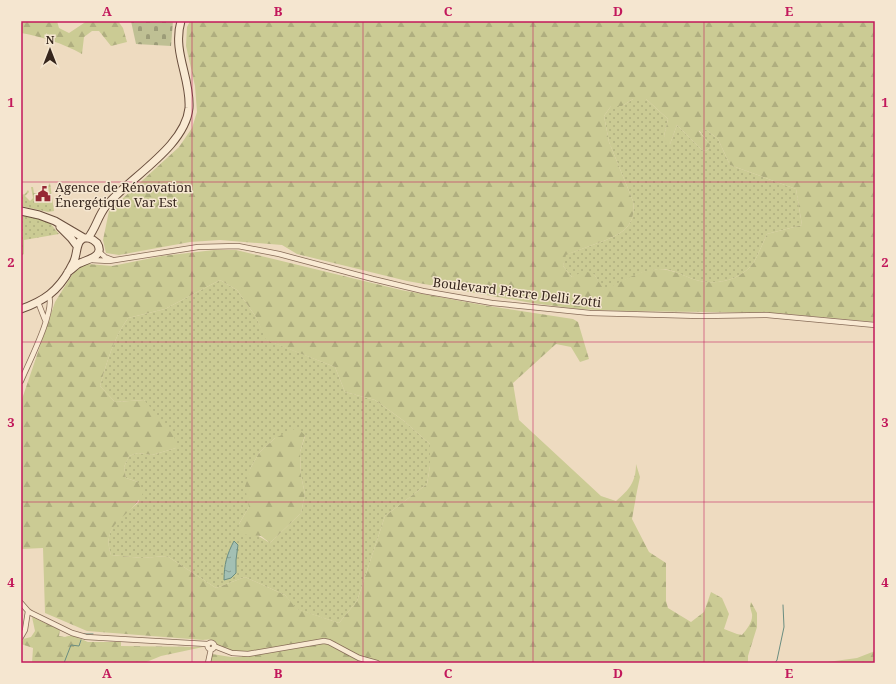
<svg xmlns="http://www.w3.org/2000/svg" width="896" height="684" viewBox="0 0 896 684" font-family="'Noto Serif',serif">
	<defs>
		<pattern id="grass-dots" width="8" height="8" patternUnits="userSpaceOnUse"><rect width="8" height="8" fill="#cbcb94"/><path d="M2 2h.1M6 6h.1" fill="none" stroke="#afae7f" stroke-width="1.8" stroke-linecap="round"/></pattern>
		<pattern id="forest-firs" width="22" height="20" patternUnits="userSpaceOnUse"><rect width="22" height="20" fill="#cbcb94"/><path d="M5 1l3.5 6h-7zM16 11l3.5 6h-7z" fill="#afae7f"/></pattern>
		<pattern id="cemetery-stones" width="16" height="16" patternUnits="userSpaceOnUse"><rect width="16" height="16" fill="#bfc094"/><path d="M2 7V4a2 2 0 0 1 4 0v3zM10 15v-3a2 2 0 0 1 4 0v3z" fill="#9c9c78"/></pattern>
		<pattern id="water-ripples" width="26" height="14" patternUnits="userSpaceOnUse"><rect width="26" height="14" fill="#a3c0b4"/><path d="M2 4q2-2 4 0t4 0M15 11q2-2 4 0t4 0" fill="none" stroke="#869c92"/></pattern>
	</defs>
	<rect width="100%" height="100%" fill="#eedbc0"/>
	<path fill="url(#grass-dots)" fill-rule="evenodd" d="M 633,99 L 646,99 L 668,119 L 664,136 L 670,144 L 677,125 L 702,150 L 706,151 L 709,148 L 709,144 L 699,130 L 705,129 L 718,139 L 730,165 L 796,189 L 802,225 L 767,234 C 763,243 759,253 754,262 C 742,280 716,286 696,280 C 683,276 672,268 658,269 C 638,271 622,282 604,291 L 594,274 L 572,277 L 563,266 L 565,255 C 576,251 587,247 598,243 C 619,235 637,228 633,201 L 609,142 L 604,116 L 611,106 L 622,106 Z
		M 50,183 L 54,211 L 48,212 L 21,206 L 21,195 L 25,194 L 28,190 L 29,192 L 25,196 L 30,201 L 33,198 L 31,187 L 33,187 L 34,193 L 37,193 L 36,199 L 38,201 C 43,201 45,203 50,202 L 48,186 Z
		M 21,214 L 38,218 L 50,223 L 59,234 L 24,240 L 24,254 L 21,256 Z
		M 220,280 L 237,290 L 256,317 L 267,340 L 335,367 L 345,392 L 375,400 L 404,421 L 430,444 L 430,466 L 427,484 L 385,516 L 357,601 L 339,623 L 296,609 L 285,595 L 245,577 L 216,588 L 167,556 L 142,558 L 111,555 C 102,528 121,518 139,502 L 138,482 L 126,478 L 124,467 L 129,456 L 138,453 L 152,455 L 176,448 L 144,400 L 115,402 L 100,386 C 107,362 113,339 128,318 L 165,309 ZM 305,436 L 300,452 L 301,476 L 305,494 L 301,513 L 270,543 L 239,524 L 249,507 L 250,469 L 259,453 L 275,438 Z"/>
	<path fill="url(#forest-firs)" fill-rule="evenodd" d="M 21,21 L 57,21 L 59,28 L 69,33 L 87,21 L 118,21 L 123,28 L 127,42 L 111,46 L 99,31 L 92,31 L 84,37 L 82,54 C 62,43 43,37 21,33 Z
		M 190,21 L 875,21 L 875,322 L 777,313 L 623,311 L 578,309 L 532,303 L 407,281 L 297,254 L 282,245 L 220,240 L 190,242 L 119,255 L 106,253 L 103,240 L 109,211 L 179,147 L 192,128 L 197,112 L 195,86 L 186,46 L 187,27 ZM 633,99 L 646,99 L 668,119 L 664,136 L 666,142 L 670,144 L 677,125 L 702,150 L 706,151 L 709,148 L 710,145 L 699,131 L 705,129 L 718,139 L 730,165 L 796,189 L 802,225 L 767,234 C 763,243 759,253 754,262 C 742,280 716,286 696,280 C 683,276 673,269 658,269 C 639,270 621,282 604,290 L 594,274 L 584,271 L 572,277 L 563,266 L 566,255 C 576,251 587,247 598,243 C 619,235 637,228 633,201 L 609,142 L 604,116 L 611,106 L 622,106 Z
		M 214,250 L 236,250 L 401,290 L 488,306 L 573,319 L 578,322 L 589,359 L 580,362 L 571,347 L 556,344 L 513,383 L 519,420 L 601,496 L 616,501 C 629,490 636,482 636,464 L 640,477 L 637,491 L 632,519 L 649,552 L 666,563 L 666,601 L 668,608 L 691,622 L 704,612 L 711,592 L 722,598 L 729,614 L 724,629 L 737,634 L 742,635 C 747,629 753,622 752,614 C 751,609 749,607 751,602 L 757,613 L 757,627 L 748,656 L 748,663 L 211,663 L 212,654 L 231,657 L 242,657 L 242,652 C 236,651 225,650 220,647 C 212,641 215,638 203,640 L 87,631 L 45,613 L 43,548 L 21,549 L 21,402 L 55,302 L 72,275 L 80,266 L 88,264 L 112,266 L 162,256 ZM 220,280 L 237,290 L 256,317 L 266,340 L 335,367 L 345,392 L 375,400 L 404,421 L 430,444 L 430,466 L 427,484 L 385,516 L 357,601 L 339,623 L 297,609 L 285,595 L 245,577 L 216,588 L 167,556 L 142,558 L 111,555 C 100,522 131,518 143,493 L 138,482 L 126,478 L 124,467 L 129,456 L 138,453 L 152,455 L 176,448 L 174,435 L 144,400 L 115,402 L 100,386 C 107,362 113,339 128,318 L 165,309 Z
		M 297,428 L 305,435 L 300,452 L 301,476 L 305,494 L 301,513 L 270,543 L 261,536 L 239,534 L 239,524 L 249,507 L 245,487 L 250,469 L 259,453 L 275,438 Z
		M 32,617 L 60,630 L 59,636 L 65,637 L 68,636 L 74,636 L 88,642 L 121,642 L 121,646 L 203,647 L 161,656 L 144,663 L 32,663 L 33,648 L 21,644 L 23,639 L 31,637 L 35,631 Z
		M 875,651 L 875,663 L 820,663 L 857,658 Z"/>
	<path fill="url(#cemetery-stones)" d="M 131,21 L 173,21 L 171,46 L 136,44 Z"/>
	<path fill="url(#water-ripples)" stroke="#6a8d81" d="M 234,541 L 238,545 L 236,560 L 236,573 L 231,578 L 224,580 C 224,565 227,554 234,541 Z"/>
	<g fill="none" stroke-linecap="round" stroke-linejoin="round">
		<path stroke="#6a8d81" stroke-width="1" d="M 83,634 L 93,634
			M 64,663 L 71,645 L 79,646 L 81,640
			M 775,663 L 777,660 L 784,627 L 783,605"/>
		<defs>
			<path id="street" d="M 98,251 L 105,257 L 113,260
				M 91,260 L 109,261 L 198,247 L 238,246 L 279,254 L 373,279 L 423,291 L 492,303 L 590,313 L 701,316 L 767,315 L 875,325
				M 38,302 L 45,320
				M 21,381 C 28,364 55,312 49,296
				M 21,603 L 28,611 L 31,613 L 72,633 L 86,637 L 207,644
				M 21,637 L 25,630 L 28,611
				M207.5 646a3.5 3.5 0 1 1 7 0a3.5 3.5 0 1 1-7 0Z
				M 214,646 L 232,653 L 248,654 L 324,641 L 329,642 L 359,658 L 377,663
				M 208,663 L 211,649"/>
			<path id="secondary" d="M 21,211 L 39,215 L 55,221 L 84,238
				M 60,227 L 71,238 L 77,246
				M 88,238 C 96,228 98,216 106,206 C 130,177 185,147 189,108 C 191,78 172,52 181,21
				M 21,309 C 44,301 58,291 70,269 C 71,266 73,264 74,261 C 78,253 75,236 89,238 C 92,239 95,241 97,243 C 106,257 85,260 78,264 C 74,267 71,270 68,272"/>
		</defs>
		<use href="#street" stroke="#876c58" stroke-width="6"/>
		<use href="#secondary" stroke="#684d3c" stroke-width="9"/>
		<use href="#street" stroke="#f9ead3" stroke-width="4.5"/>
		<use href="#secondary" stroke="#f9ead3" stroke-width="7"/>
	</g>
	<path fill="none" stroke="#c2185b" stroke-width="1" stroke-opacity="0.55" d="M 192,21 L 192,663M 363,21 L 363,663M 533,21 L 533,663M 704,21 L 704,663M 21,182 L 875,182M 21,342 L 875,342M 21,502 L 875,502"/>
	<defs>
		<symbol id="civic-bare" viewBox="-9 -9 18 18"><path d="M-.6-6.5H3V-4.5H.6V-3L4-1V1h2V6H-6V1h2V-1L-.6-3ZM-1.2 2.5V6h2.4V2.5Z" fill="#952834" stroke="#f5e6d0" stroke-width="2.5" paint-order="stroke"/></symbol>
	</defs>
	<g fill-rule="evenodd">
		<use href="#civic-bare" x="32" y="183" width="22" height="22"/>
	</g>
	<g text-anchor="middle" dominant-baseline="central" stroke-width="3" stroke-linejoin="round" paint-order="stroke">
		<g font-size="13" fill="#36261d" stroke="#f5e6d0" text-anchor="start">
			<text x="55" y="187">Agence de Rénovation<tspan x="55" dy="15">Énergétique Var Est</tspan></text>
		</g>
		<g font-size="13" fill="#36261d" stroke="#f5e6d0">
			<text transform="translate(517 292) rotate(7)">Boulevard Pierre Delli Zotti</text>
		</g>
	</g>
	<rect width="896" height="684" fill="none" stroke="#f5e6d0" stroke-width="44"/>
	<g transform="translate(50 50)" stroke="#f5e6d0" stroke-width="3" paint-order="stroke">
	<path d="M0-3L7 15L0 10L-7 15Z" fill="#36261d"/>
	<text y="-6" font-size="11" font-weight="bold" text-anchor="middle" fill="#36261d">N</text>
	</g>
	<rect x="22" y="22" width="852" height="640" fill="none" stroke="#c2185b" stroke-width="1.5"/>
	<g font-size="13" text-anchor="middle" font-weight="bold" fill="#c2185b">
		<text x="107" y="16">A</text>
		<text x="278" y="16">B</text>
		<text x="448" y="16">C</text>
		<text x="618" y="16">D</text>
		<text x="789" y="16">E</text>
		<text x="11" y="107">1</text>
		<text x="885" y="107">1</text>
		<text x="11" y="267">2</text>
		<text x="885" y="267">2</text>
		<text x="11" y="427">3</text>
		<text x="885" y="427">3</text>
		<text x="11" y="587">4</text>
		<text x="885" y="587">4</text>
		<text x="107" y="678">A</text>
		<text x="278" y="678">B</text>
		<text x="448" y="678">C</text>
		<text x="618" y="678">D</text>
		<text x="789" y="678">E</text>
	</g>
</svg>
